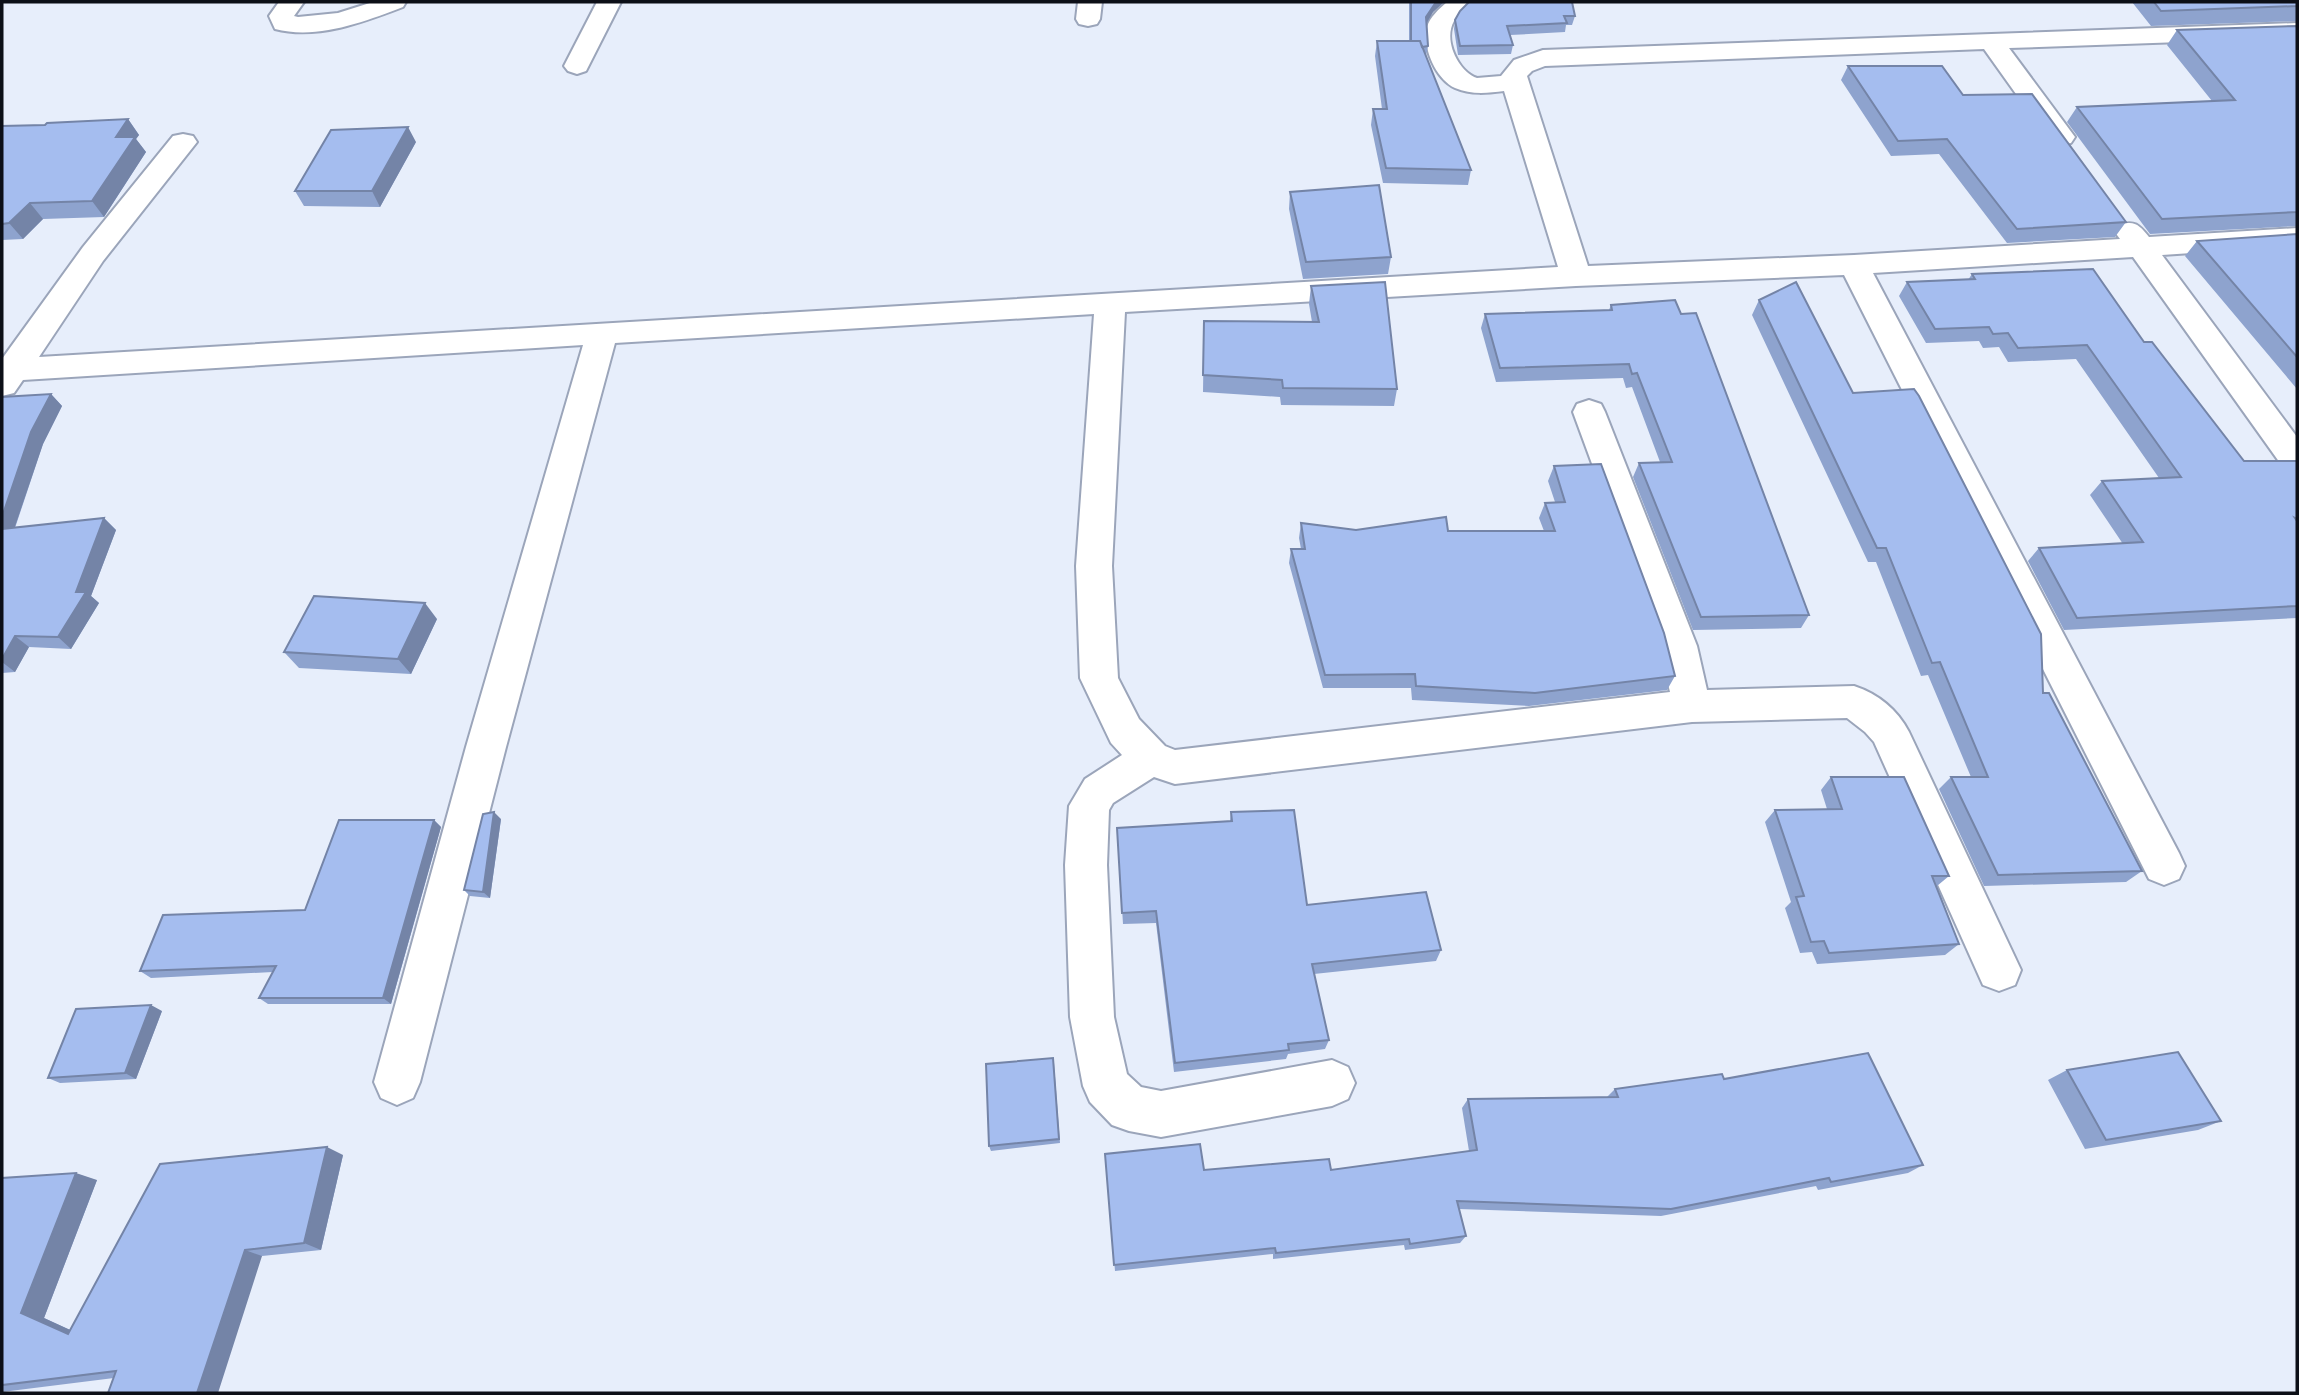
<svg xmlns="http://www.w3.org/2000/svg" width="2299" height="1395" viewBox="0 0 2299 1395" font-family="'Fira Sans',sans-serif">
	<rect width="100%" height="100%" fill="#e7eefb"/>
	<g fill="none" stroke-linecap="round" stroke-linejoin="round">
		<defs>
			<path id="street" d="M 279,2 L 304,2 L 294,16 L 298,17 L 338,13 L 373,2 L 406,2 L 403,7 C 364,22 317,40 275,29 L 269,16 Z
				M 597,2 L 621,2 L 586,71 L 577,74 L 568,71 L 564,66 Z
				M 1078,2 L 1102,2 L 1100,19 L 1097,24 L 1088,26 L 1079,24 L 1076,19 Z
				M 1447,2 L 1474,2 C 1469,10 1459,13 1454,21 C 1443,40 1458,71 1477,78 L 1501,76 L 1514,60 L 1543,50 L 2297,23 L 2297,38 L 2009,48 L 2075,137 L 2071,143 L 2061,145 L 2051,143 L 1984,49 L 1545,66 L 1532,71 L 1527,76 L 1588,266 L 1854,255 L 2120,239 L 2114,231 L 2119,225 C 2135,220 2139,225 2149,237 L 2297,228 L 2297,246 L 2162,255 L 2297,437 L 2297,473 L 2285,470 L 2133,257 L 1873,273 L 2179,853 L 2185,866 L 2179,879 L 2164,885 L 2149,879 L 1844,275 L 1576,286 L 1125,312 L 1112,566 L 1118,678 L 1139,719 L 1165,746 L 1175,750 L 1670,692 L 1659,646 L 1573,412 L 1577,404 L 1589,400 L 1601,404 L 1605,412 L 1697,646 L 1707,690 L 1854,686 C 1878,694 1897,709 1909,732 L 2021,970 L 2015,985 L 1999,991 L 1983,985 L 1874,742 L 1865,732 L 1847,718 L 1692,722 L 1175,784 L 1154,777 L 1113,803 L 1109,810 L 1107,865 L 1114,1017 L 1127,1074 L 1141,1087 L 1161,1091 L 1332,1060 L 1348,1067 L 1355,1083 L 1348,1099 L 1332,1106 L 1161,1137 L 1129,1131 L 1112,1125 L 1090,1102 L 1083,1086 L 1070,1017 L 1065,865 L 1069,806 L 1085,779 L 1122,755 L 1111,743 L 1080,678 L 1076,566 L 1094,314 L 615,343 L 506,747 L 420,1082 L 413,1098 L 397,1105 L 381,1098 L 374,1082 L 466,747 L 583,345 L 23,380 L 14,393 L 2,396 L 2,359 L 83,247 L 173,136 L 183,134 L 193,136 L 197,142 L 103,261 L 39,357 L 1558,267 L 1504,91 C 1488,93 1471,95 1455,88 C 1436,79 1422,48 1427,27 C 1430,17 1439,9 1447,2 Z"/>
		</defs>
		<use href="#street" stroke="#9ba5ba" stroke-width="4"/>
		<use href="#street" fill="#fff" fill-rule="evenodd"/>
	</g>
	<path fill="#8ea3ce" d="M 1409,2 L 1444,2 L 1433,12 L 1427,23 L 1428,46 L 1426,56 L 1471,170 L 1468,185 L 1383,183 L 1371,125 L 1373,109 L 1382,109 L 1375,56 L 1377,41 L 1409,41 Z
		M 2132,2 L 2297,2 L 2297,21 L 2151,26 Z
		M 1575,16 L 1572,25 L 1566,25 L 1565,32 L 1510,35 L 1513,45 L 1511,54 L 1458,55 L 1454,29 L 1455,20 Z
		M 2297,26 L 2297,226 L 2150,234 L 2067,122 L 2077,107 L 2212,101 L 2167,45 L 2177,30 Z
		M 1848,66 L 1963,95 L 2126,222 L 2115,237 L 2007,243 L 1939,154 L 1891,156 L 1841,80 Z
		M 128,119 L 139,135 L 136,139 L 146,152 L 104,217 L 43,219 L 23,239 L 2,240 L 2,126 L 45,125 Z
		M 416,142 L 380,207 L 304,206 L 295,191 Z
		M 1290,192 L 1391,257 L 1388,274 L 1303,279 L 1289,209 Z
		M 2297,234 L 2297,389 L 2185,256 L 2197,241 Z
		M 1972,274 L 2144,342 L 2244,461 L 2297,461 L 2297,618 L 2064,630 L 2028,561 L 2039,548 L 2123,544 L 2090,495 L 2102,481 L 2159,478 L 2076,359 L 2008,362 L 1999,347 L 1983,348 L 1979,341 L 1926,343 L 1899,296 L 1907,282 L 1968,280 Z
		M 1311,286 L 1397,389 L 1394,406 L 1281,405 L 1280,397 L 1203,392 L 1204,321 L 1312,322 L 1309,304 Z
		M 1759,300 L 1853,393 L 2043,693 L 2142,871 L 2126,882 L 1984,886 L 1939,789 L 1951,777 L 1971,777 L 1928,675 L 1921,676 L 1876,562 L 1868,562 L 1752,315 Z
		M 1611,305 L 1809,615 L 1801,628 L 1693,630 L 1633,477 L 1639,463 L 1660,462 L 1632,387 L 1626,388 L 1623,378 L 1496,382 L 1481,328 L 1485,314 L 1609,310 Z
		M 51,394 L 62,406 L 43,444 L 15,528 L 104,518 L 116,530 L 91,596 L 99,603 L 71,649 L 29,647 L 15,672 L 2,673 L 2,397 Z
		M 1554,466 L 1675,676 L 1667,690 L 1529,706 L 1412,700 L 1411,688 L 1323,688 L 1289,563 L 1291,549 L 1301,549 L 1299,538 L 1301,523 L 1356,530 L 1448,531 L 1544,531 L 1539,518 L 1545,503 L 1555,502 L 1548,481 Z
		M 437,619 L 411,674 L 299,668 L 284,652 Z
		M 1831,777 L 1949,876 L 1937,886 L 1959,944 L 1945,955 L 1817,964 L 1812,952 L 1800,953 L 1785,908 L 1791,902 L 1765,822 L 1775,810 L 1827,809 L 1821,790 Z
		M 1231,812 L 1307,905 L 1441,950 L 1436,961 L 1314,974 L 1329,1040 L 1325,1049 L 1288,1054 L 1286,1059 L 1174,1072 L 1156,923 L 1123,924 L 1117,828 L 1230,821 Z
		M 501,819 L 490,898 L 470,896 L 464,890 Z
		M 434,820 L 441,827 L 391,1004 L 268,1004 L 259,998 L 273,972 L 151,978 L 140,971 L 305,910 Z
		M 162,1011 L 136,1079 L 60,1083 L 48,1078 Z
		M 1054,1063 L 1060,1143 L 991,1151 L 989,1146 Z
		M 2067,1070 L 2221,1121 L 2198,1130 L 2085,1149 L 2048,1080 Z
		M 1724,1079 L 1923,1165 L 1908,1173 L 1818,1190 L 1816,1186 L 1661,1216 L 1459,1209 L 1466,1236 L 1460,1243 L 1405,1250 L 1404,1245 L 1273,1259 L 1273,1254 L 1115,1271 L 1105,1154 L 1204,1170 L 1331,1170 L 1469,1151 L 1462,1108 L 1468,1099 L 1607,1097 L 1615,1089 Z
		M 343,1155 L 321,1250 L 262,1256 L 114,1378 L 2,1392 L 2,1178 L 97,1180 L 44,1318 L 70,1330 Z"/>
	<path fill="#7484a7" d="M 1436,2 L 1444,2 L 1433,12 L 1425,26 L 1426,17 Z
		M 128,119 L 139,135 L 136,139 L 146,152 L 104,217 L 92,201 L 116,137 Z
		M 408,127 L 416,142 L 380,207 L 372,191 Z
		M 30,203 L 43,219 L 23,239 L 9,223 Z
		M 51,394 L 62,406 L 43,444 L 10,541 L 2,534 L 2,517 L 31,432 Z
		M 104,518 L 116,530 L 91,596 L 99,603 L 71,649 L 58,637 L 76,592 Z
		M 425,603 L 437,619 L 411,674 L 398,659 Z
		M 15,636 L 29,647 L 15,672 L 2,662 L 2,659 Z
		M 494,812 L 501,819 L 490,898 L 483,892 Z
		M 434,820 L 441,827 L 391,1004 L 383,998 Z
		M 151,1005 L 162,1011 L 136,1079 L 125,1073 Z
		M 327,1147 L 343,1155 L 321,1250 L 304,1243 Z
		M 76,1173 L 97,1180 L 44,1318 L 90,1339 L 68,1334 L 21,1313 Z
		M 245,1250 L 262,1256 L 218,1393 L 197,1393 Z"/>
	<path fill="#a5bdef" stroke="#7484a7" stroke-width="2" d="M 1411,2 L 1436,2 L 1426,17 L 1428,46 L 1422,47 L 1420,41 L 1411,41 Z
		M 1469,2 L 1572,2 L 1575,16 L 1564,16 L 1567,23 L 1507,26 L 1513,45 L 1460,46 L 1455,20 L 1460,11 Z
		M 2154,2 L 2297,2 L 2297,6 L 2161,11 Z
		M 2297,26 L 2297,212 L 2162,219 L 2077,107 L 2235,100 L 2177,30 Z
		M 1377,41 L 1420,41 L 1471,170 L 1386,168 L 1373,109 L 1387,109 Z
		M 1848,66 L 1942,66 L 1963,95 L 2032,94 L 2126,222 L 2017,229 L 1947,139 L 1898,141 Z
		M 128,119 L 116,137 L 135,137 L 92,201 L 30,203 L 9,223 L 2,224 L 2,126 L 45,125 L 47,123 Z
		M 408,127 L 372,191 L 295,191 L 331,130 Z
		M 1379,185 L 1391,257 L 1306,262 L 1290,192 Z
		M 2297,234 L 2297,357 L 2197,241 Z
		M 2093,269 L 2144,342 L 2152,342 L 2244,461 L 2297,461 L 2297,519 L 2295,518 L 2297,521 L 2297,606 L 2077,618 L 2039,548 L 2143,542 L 2102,481 L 2181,477 L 2087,345 L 2018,348 L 2008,333 L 1993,334 L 1989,327 L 1935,329 L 1907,282 L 1975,279 L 1972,274 Z
		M 1385,282 L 1397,389 L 1283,388 L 1282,380 L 1203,375 L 1204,321 L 1319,322 L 1311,286 Z
		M 1796,282 L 1853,393 L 1914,389 L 1919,396 L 2041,634 L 2043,693 L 2049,693 L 2142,871 L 1998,875 L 1951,777 L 1988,777 L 1940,662 L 1932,663 L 1886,548 L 1877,548 L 1759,300 Z
		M 1675,300 L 1681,314 L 1696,313 L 1809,615 L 1701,617 L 1639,463 L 1672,462 L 1637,373 L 1632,374 L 1629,364 L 1500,368 L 1485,314 L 1612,310 L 1611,305 Z
		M 51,394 L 31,432 L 2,517 L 2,397 Z
		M 1601,464 L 1664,633 L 1675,676 L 1535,693 L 1416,686 L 1415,674 L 1325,675 L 1291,549 L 1305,549 L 1301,523 L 1356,530 L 1446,517 L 1448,531 L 1555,531 L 1545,503 L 1565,502 L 1554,466 Z
		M 104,518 L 76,592 L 86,592 L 58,637 L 15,636 L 2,659 L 2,529 Z
		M 314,596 L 425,603 L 398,659 L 284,652 Z
		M 1831,777 L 1904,777 L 1949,876 L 1932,876 L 1959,944 L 1829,953 L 1824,941 L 1811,942 L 1796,897 L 1804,896 L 1775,810 L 1842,809 Z
		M 1294,810 L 1307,905 L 1426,892 L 1441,950 L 1312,964 L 1329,1040 L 1288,1044 L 1289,1050 L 1175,1063 L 1156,911 L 1122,913 L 1117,828 L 1232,821 L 1231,812 Z
		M 494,812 L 483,892 L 464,890 L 483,814 Z
		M 339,820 L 434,820 L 383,998 L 259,998 L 276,966 L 140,971 L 163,915 L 305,910 Z
		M 151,1005 L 125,1073 L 48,1078 L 76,1009 Z
		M 2178,1052 L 2221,1121 L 2106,1140 L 2067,1070 Z
		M 1868,1053 L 1923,1165 L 1831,1182 L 1829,1178 L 1671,1209 L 1457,1201 L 1466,1236 L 1410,1244 L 1409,1239 L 1276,1253 L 1275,1248 L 1114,1265 L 1105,1154 L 1200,1144 L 1204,1170 L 1329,1159 L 1331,1170 L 1477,1150 L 1468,1099 L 1618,1097 L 1615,1089 L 1722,1074 L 1724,1079 Z
		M 1053,1058 L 1059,1139 L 989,1146 L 986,1064 Z
		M 327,1147 L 304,1243 L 245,1250 L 197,1393 L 108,1393 L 116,1371 L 2,1385 L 2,1178 L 76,1173 L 21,1313 L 68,1334 L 160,1164 Z"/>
	<rect width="2299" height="1395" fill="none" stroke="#0c0f17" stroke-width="7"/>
</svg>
